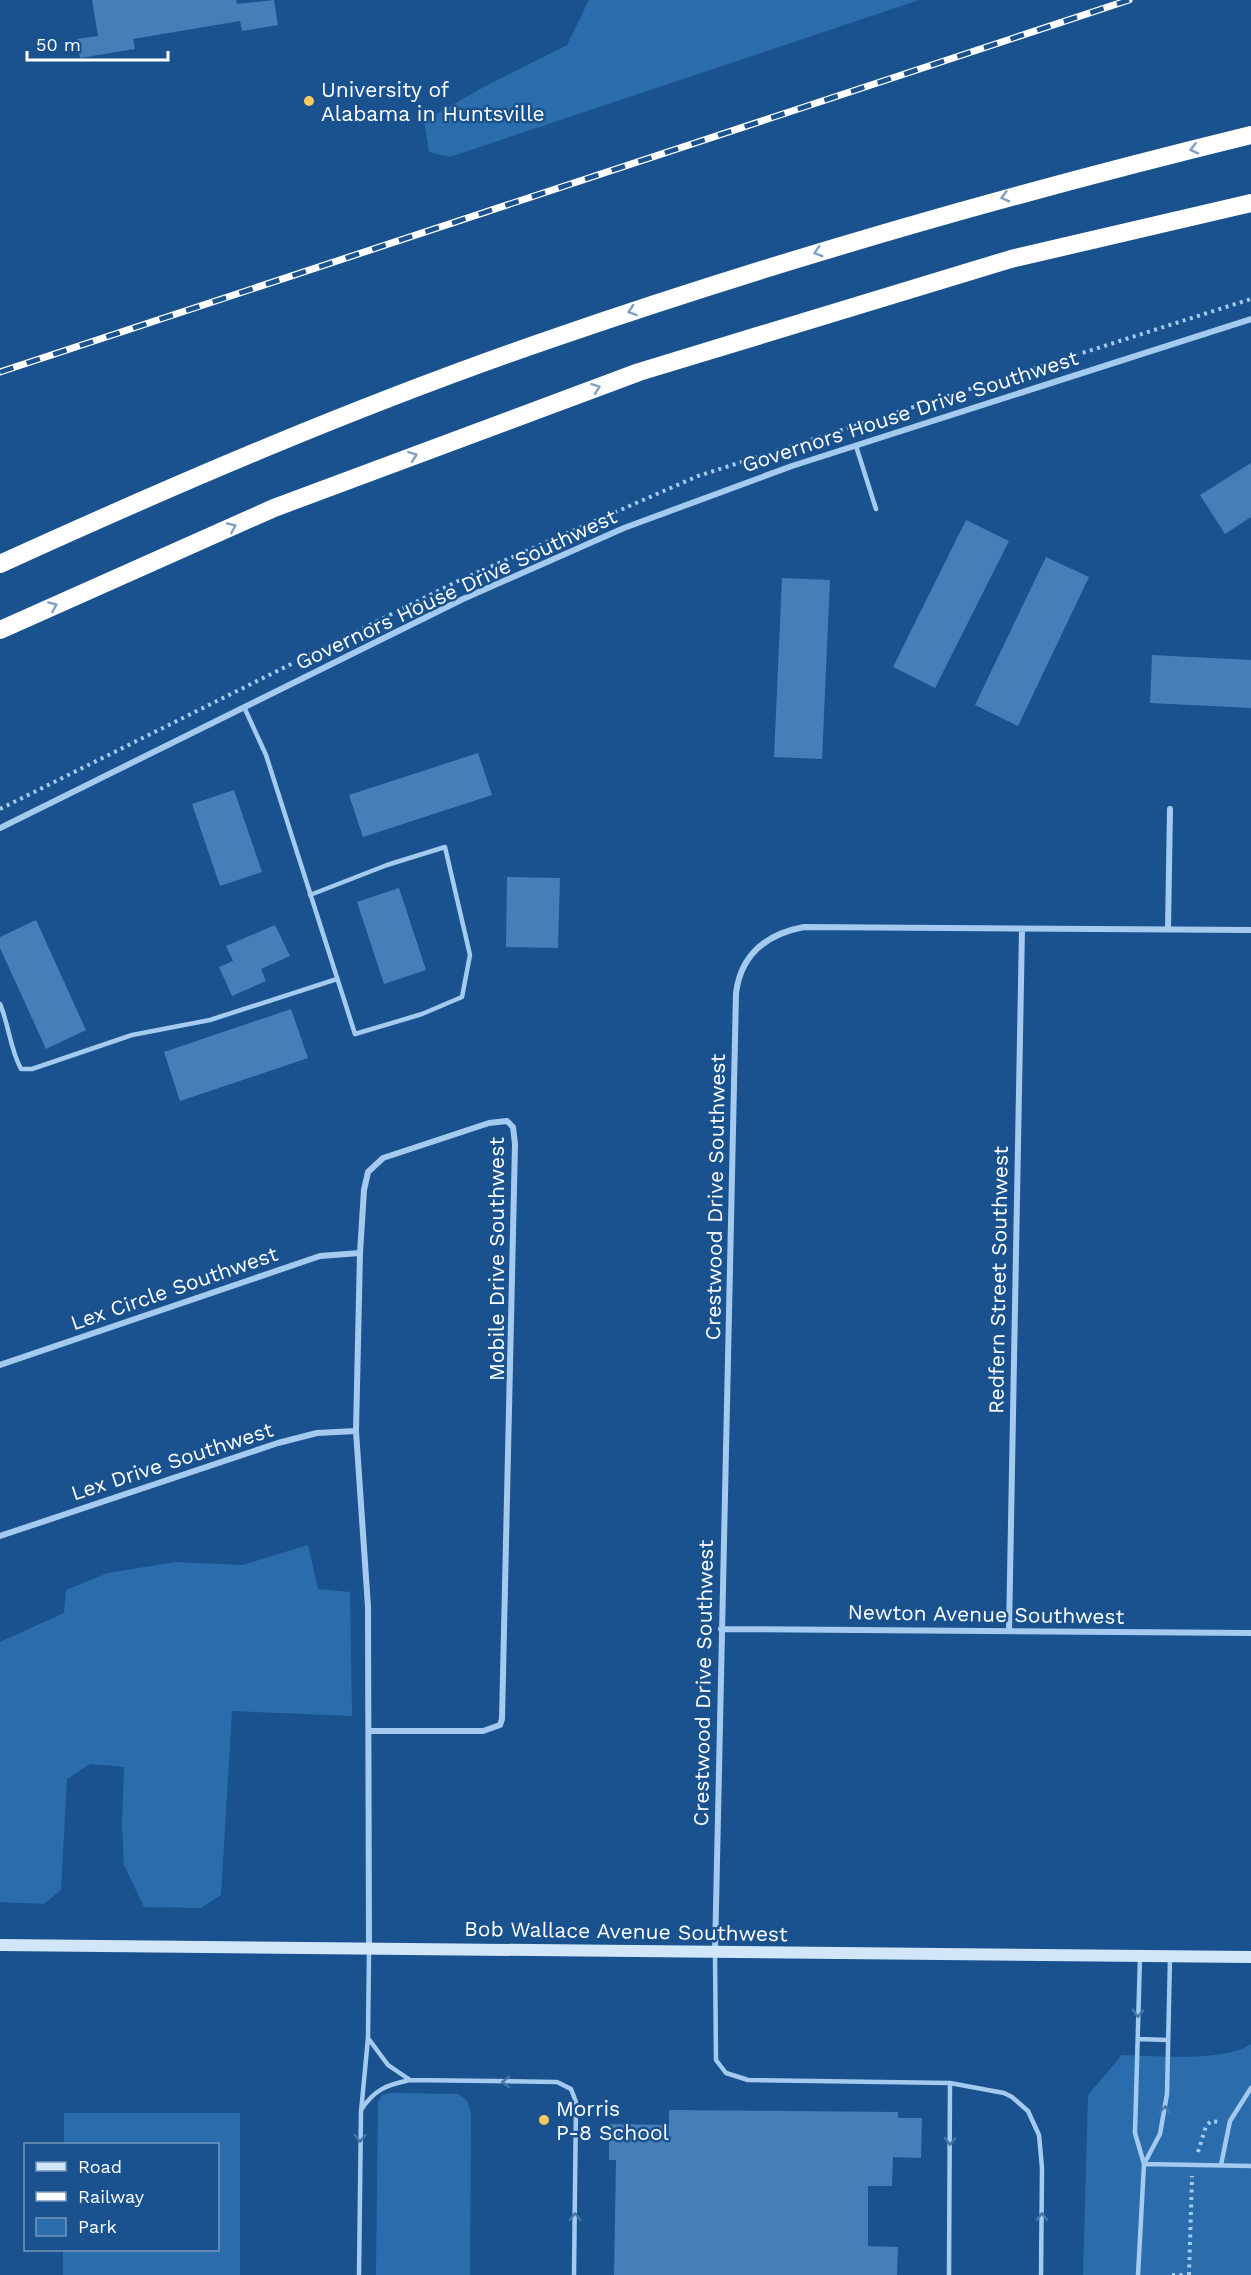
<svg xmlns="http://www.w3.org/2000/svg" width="1251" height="2275" viewBox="0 0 1251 2275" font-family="'Work Sans',sans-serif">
	<rect width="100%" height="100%" fill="#19528e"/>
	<path fill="#2b6dac" d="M 589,0 L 919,0 L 450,157 L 429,152 L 424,121 L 482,88 L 567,45 Z
		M 308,1545 L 318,1589 L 350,1592 L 352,1716 L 232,1711 L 221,1895 L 201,1908 L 144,1907 L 124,1865 L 122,1826 L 124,1767 L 90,1764 L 67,1779 L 61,1890 L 44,1904 L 0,1902 L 0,1642 L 64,1613 L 66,1590 L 108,1573 L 175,1562 L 243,1565 Z
		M 1251,2044 L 1251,2275 L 1083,2275 L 1088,2095 L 1122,2055 C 1153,2056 1227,2062 1251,2044 Z
		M 389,2093 L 458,2094 L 467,2101 L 471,2113 L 470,2275 L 376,2275 L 378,2102 L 382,2095 Z
		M 64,2113 L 240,2113 L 240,2275 L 63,2275 L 63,2250 L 218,2250 L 218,2144 L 64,2144 Z"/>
	<path fill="#457eb8" d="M 92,0 L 236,0 L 237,4 L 274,0 L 278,25 L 242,31 L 240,21 L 133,39 L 135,49 L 80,58 L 77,39 L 98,36 Z
		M 1251,463 L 1251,517 L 1225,534 L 1200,495 Z
		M 966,520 L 1009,541 L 935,688 L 893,667 Z
		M 1046,557 L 1089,577 L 1018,726 L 975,705 Z
		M 782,578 L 830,580 L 822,759 L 774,757 Z
		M 1152,655 L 1251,660 L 1251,708 L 1150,703 Z
		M 478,753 L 492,795 L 363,837 L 349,795 Z
		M 234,790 L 262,872 L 220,886 L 192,804 Z
		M 507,877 L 560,878 L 558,948 L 506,947 Z
		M 399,888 L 426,970 L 384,984 L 357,902 Z
		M 36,920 L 86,1030 L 46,1049 L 0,948 L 0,937 Z
		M 275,925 L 290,956 L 261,969 L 266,981 L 232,996 L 219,967 L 233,961 L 226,946 Z
		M 291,1009 L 308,1058 L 180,1101 L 164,1052 Z
		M 669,2110 L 898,2112 L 898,2118 L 922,2118 L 921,2158 L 893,2157 L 892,2186 L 868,2186 L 868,2246 L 898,2247 L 897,2275 L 614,2275 L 616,2160 L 609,2160 L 609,2124 L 669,2125 Z"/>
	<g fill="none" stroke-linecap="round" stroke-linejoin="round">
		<path stroke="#a5caef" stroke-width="4" stroke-dasharray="3 4.5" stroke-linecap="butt" d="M 0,809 L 458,581 L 698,476 L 1251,299
			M 1198,2152 L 1206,2126 L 1211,2121 L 1219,2122
			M 1172,2275 L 1186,2275
			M 1189,2275 L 1192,2176"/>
		<path stroke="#a5caef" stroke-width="4.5" d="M 856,446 L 876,509
			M 244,707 L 266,755 L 355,1034 L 422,1014 L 462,997 L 470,955 L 445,847 L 387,865 L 310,895
			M 0,1004 C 9,1025 10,1049 21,1069 L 32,1069 L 132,1035 L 210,1020 L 337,979
			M 715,1954 L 716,2060 L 726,2073 L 748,2080 L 950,2083 L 1004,2093 L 1012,2097 L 1028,2111 L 1039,2135 L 1042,2168 L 1041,2275
			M 1140,1957 L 1135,2133 L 1144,2164
			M 368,2038 L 388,2065 L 410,2080 L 557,2082 L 571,2089 L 576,2102 L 574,2275
			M 1138,2039 L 1168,2040
			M 361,2110 C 374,2090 386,2085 410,2080
			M 1144,2164 L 1251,2166
			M 1221,2165 L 1230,2121 L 1251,2088
			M 359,2275 L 361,2112 L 368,2038 L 369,1951
			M 949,2275 L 950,2083
			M 1138,2275 L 1144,2164 L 1160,2134 L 1167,2094 L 1170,1958"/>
		<path stroke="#a5caef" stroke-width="6" d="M 0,828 L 463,599 L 624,528 L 792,466 L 1251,319
			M 1168,929 L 1170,809
			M 0,1365 L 320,1256 L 360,1253
			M 0,1536 L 278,1443 L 317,1433 L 356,1431
			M 721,1629 L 1251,1633
			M 1009,1631 L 1022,929
			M 369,1731 L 483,1731 L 500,1725 L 502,1719 L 515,1144 L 513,1127 L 507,1121 L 489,1123 L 383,1158 L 368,1172 L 364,1190 L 360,1253 L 356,1431 L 368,1607 L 369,1948
			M 715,1953 L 736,993 C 741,954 767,934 804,927 L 1251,930"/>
		<path stroke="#d2e6fa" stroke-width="12" d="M 0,1945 L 1251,1957"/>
		<path stroke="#fff" stroke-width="18" d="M 0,564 C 180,482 362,404 548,340 C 779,260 1014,193 1251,135
			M 0,630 L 274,508 L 639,372 L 1011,259 L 1251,203"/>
		<defs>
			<path id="rail" d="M 0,372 L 1129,0"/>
		</defs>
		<use href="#rail" stroke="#fff" stroke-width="7"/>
		<use href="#rail" stroke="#19528e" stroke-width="4.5" stroke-dasharray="14" stroke-linecap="butt"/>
	</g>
	<defs><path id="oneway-chevron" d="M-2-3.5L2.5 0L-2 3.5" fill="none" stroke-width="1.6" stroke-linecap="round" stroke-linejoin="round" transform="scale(1.5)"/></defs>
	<g stroke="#80a0c1">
		<use href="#oneway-chevron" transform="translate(1194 149) rotate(166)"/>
		<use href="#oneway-chevron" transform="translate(1005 197) rotate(165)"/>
		<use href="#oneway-chevron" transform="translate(818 252) rotate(163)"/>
		<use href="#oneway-chevron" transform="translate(632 311) rotate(161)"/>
		<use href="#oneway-chevron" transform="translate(596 388) rotate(-20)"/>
		<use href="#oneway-chevron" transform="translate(413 456) rotate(-20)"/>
		<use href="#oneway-chevron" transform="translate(232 527) rotate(-24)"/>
		<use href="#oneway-chevron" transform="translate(53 606) rotate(-24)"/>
	</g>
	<g stroke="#4376ab">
		<use href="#oneway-chevron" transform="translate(1138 2013) rotate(92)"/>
		<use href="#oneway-chevron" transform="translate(506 2082) rotate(180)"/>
		<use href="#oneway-chevron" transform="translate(1165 2110) rotate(-83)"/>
		<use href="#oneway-chevron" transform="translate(360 2138) rotate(91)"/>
		<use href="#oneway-chevron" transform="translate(950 2141) rotate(90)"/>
		<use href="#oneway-chevron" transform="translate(575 2217) rotate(-89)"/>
		<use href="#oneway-chevron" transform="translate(1042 2217) rotate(-89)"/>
	</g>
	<g fill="#ffc962" stroke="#19528e" stroke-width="2">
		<circle cx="309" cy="101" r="6"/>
		<circle cx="544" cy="2120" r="6"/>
	</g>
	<g text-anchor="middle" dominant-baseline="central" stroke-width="5" stroke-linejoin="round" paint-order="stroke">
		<g font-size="21" fill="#fff" stroke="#19528e" text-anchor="start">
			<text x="321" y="89">University of<tspan x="321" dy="24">Alabama in Huntsville</tspan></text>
			<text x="556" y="2108">Morris<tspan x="556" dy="24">P-8 School</tspan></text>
		</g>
		<g font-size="21" fill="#fff" stroke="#19528e">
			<text transform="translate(910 411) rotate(-18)">Governors House Drive Southwest</text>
			<text transform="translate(456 589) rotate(-25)">Governors House Drive Southwest</text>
			<text transform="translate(715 1197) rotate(-89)">Crestwood Drive Southwest</text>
			<text transform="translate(496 1259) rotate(-90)">Mobile Drive Southwest</text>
			<text transform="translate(998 1280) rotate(-89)">Redfern Street Southwest</text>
			<text transform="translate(174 1288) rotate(-19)">Lex Circle Southwest</text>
			<text transform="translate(172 1461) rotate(-18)">Lex Drive Southwest</text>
			<text transform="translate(986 1614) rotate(1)">Newton Avenue Southwest</text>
			<text transform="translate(703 1683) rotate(-89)">Crestwood Drive Southwest</text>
			<text transform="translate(626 1931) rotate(1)">Bob Wallace Avenue Southwest</text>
		</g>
	</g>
	<rect x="24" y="2143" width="195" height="108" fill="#19528e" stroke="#7597bb" stroke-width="1.5"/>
	<rect x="36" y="2162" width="30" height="9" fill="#d2e6fa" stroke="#7597bb" stroke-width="1.5"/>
	<text x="78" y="2173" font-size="18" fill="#ffffff">Road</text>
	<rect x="36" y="2192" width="30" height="9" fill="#ffffff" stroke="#7597bb" stroke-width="1.5"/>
	<text x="78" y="2203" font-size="18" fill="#ffffff">Railway</text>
	<rect x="36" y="2218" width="30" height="18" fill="#2b6dac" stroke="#7597bb" stroke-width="1.5"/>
	<text x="78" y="2233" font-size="18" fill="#ffffff">Park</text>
	<path d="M27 51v9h141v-9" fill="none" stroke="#ffffff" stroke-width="3"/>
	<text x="36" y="51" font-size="18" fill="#ffffff" stroke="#19528e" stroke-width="4.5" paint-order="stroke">50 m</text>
</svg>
